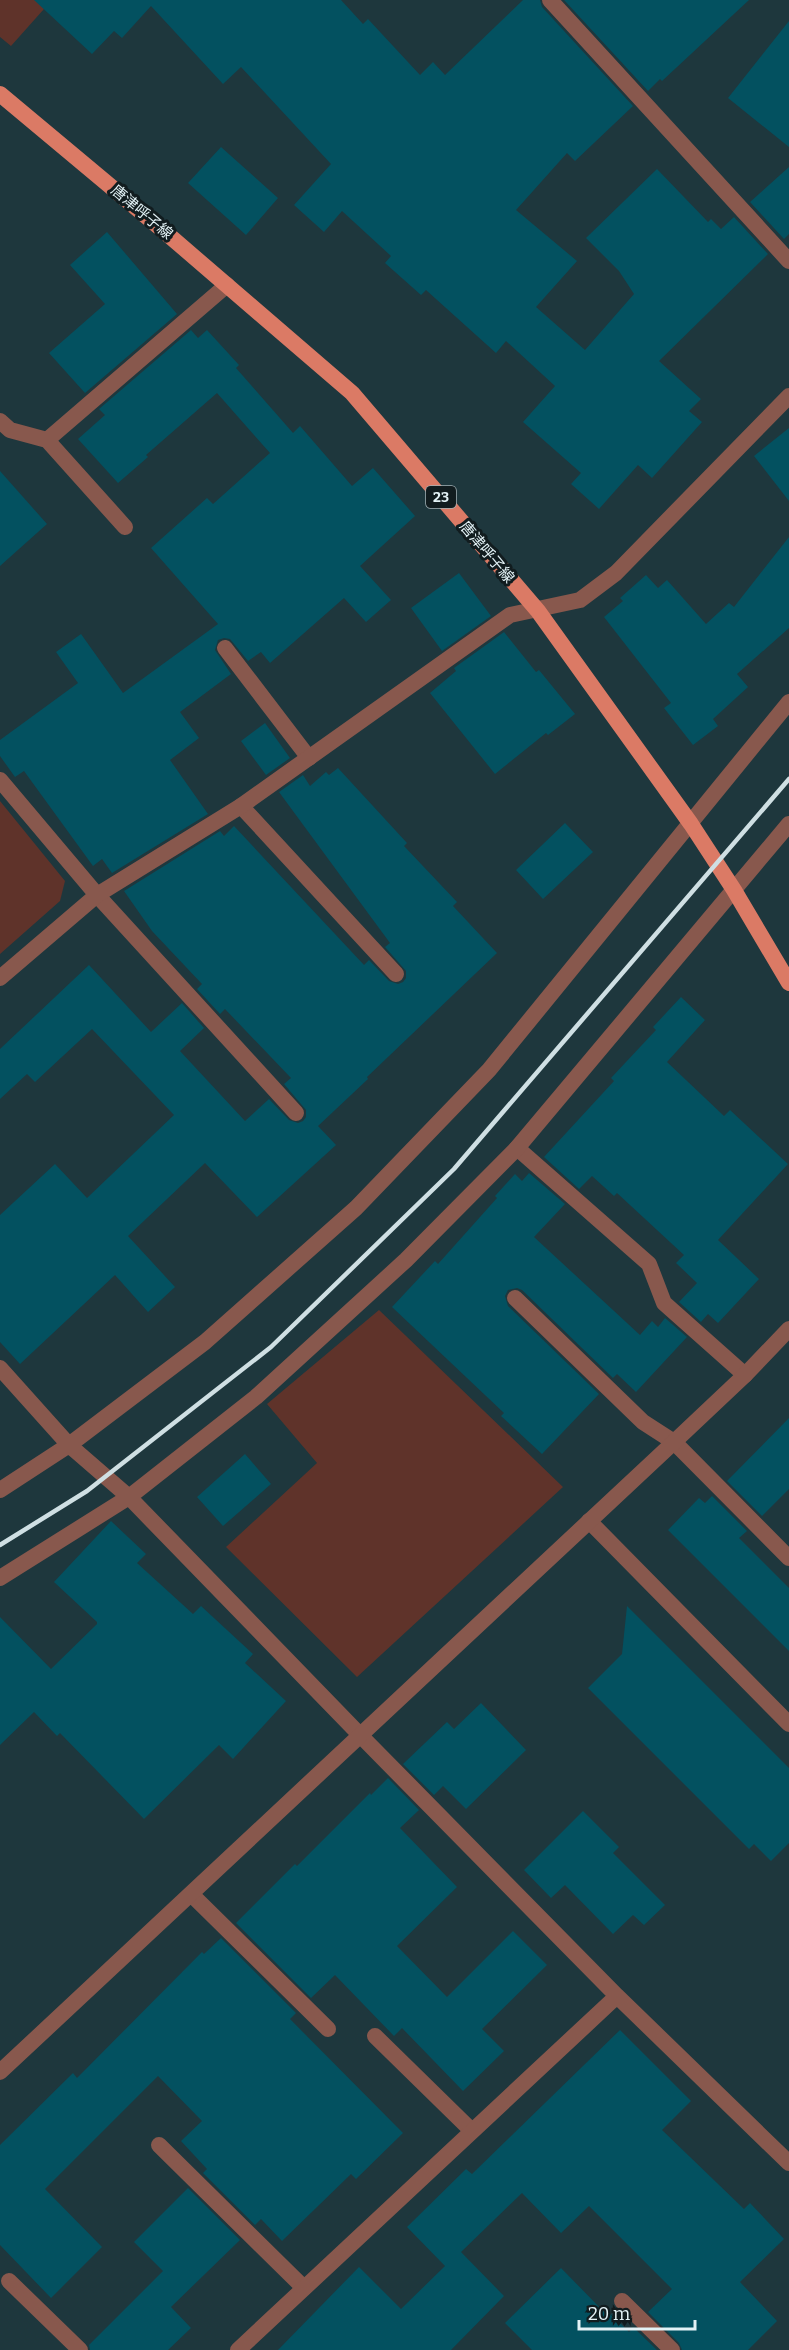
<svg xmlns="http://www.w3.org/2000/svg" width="789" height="2350" viewBox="0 0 789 2350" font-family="Bitter,'Noto Sans JP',serif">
	<rect width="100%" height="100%" fill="#1e373d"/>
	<path fill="#5f332a" d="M 0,0 L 52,0 L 11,46 L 0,37 Z
		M 0,801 L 65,881 L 60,901 L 0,954 Z
		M 379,1310 L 563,1487 L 357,1677 L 226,1547 L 317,1463 L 267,1404 Z"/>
	<path fill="#035160" d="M 34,0 L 341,0 L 363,24 L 368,19 L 420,75 L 433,62 L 445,75 L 523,0 L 540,0 L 542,7 L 633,106 L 575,161 L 567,153 L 516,210 L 577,261 L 536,307 L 585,350 L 634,294 L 619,271 L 586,238 L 657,169 L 708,222 L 711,219 L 721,229 L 734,217 L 768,254 L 659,361 L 701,399 L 689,411 L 702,422 L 652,478 L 638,465 L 599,509 L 571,484 L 581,473 L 523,422 L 555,386 L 506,341 L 496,353 L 426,290 L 421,295 L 385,263 L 391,256 L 342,211 L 324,232 L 294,205 L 331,164 L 241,67 L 223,84 L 151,6 L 122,38 L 114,31 L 92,54 Z
		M 564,0 L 749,0 L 662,81 L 660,79 L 648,91 Z
		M 789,21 L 789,147 L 728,98 Z
		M 221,147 L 278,198 L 246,235 L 188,183 Z
		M 789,167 L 789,234 L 784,239 L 750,202 Z
		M 107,232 L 177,314 L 85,393 L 49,353 L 105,304 L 70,265 Z
		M 191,330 L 198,338 L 207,330 L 239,365 L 236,368 L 293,433 L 300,426 L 352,486 L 373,468 L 415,516 L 360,566 L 391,600 L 366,622 L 344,598 L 270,663 L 261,652 L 248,661 L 230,639 L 224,638 L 218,640 L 215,650 L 231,674 L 180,712 L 199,738 L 170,760 L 208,814 L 112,873 L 102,859 L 93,866 L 24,771 L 15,777 L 0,756 L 0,740 L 78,683 L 56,652 L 81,634 L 123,693 L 218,624 L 151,548 L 207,498 L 213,504 L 270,453 L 217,393 L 146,455 L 148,457 L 118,483 L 78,439 L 105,415 L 99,409 Z
		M 789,428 L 789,501 L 754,456 Z
		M 0,471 L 47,524 L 0,566 Z
		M 789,537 L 789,628 L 737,674 L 748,687 L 713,719 L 718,726 L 693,745 L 664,708 L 671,703 L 604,617 L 623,601 L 620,598 L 646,575 L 658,588 L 667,580 L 706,624 L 729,603 L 734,607 Z
		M 459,573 L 491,616 L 442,651 L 411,608 Z
		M 504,632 L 536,672 L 539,670 L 575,714 L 548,735 L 546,733 L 495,774 L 430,693 L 456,671 L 454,668 Z
		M 265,723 L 290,758 L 266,775 L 241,741 Z
		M 338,768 L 407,843 L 404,846 L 457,902 L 453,906 L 497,953 L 367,1077 L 368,1079 L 318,1126 L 336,1145 L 257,1217 L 205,1163 L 128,1236 L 175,1287 L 148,1312 L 115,1275 L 20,1364 L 0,1342 L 0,1215 L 55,1164 L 87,1198 L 174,1115 L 92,1029 L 35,1082 L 27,1074 L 0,1099 L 0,1049 L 89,965 L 151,1032 L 182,1003 L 204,1028 L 180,1051 L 245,1121 L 269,1099 L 289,1120 L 298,1123 L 303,1121 L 306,1117 L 306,1110 L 284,1084 L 291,1078 L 225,1009 L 220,1014 L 197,989 L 202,984 L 152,931 L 124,891 L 220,831 L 224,836 L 234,826 L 364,965 L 369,960 L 389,981 L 398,984 L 403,982 L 406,978 L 406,971 L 385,947 L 390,943 L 279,792 L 303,775 L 310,786 L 326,772 L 329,775 Z
		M 565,823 L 593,852 L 543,899 L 516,870 Z
		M 681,997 L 705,1020 L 667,1062 L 724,1116 L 730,1110 L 788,1164 L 718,1240 L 759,1279 L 718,1323 L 708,1314 L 701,1322 L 679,1302 L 697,1283 L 676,1263 L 684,1255 L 617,1193 L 614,1196 L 592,1176 L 579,1189 L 544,1157 L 614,1081 L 611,1078 L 656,1030 L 653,1027 Z
		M 529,1173 L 565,1204 L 534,1237 L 640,1335 L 652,1321 L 658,1327 L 665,1318 L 687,1337 L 636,1392 L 617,1374 L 613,1378 L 522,1290 L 517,1288 L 508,1290 L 505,1296 L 508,1306 L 599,1394 L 542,1454 L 501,1416 L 504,1413 L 392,1307 L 435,1261 L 438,1264 L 497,1198 L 495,1196 L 515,1174 L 522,1181 Z
		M 789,1418 L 789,1489 L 762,1516 L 727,1481 Z
		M 245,1454 L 271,1484 L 223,1526 L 197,1497 Z
		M 712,1496 L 747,1531 L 739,1538 L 789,1588 L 789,1651 L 668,1530 L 699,1498 L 705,1503 Z
		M 111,1521 L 146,1554 L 137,1563 L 193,1614 L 201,1606 L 253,1654 L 245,1663 L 286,1701 L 233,1759 L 219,1745 L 144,1819 L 60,1733 L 57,1736 L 34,1712 L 0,1745 L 0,1617 L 51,1669 L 97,1624 L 97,1622 L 54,1582 Z
		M 627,1606 L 789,1768 L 789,1843 L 771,1861 L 754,1844 L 749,1849 L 588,1688 L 622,1654 Z
		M 481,1703 L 526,1750 L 466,1809 L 443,1786 L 434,1795 L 403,1764 L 447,1722 L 454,1729 Z
		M 388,1778 L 419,1810 L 400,1828 L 457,1887 L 397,1946 L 447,1997 L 513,1931 L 547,1965 L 482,2029 L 504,2051 L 463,2091 L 402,2028 L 394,2036 L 335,1975 L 311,1998 L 236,1923 L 295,1864 L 297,1866 L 370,1793 L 371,1795 Z
		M 583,1811 L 619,1847 L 613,1853 L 665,1905 L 644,1925 L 633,1915 L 613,1934 L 565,1885 L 551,1898 L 524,1870 Z
		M 221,1938 L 296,2013 L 290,2019 L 403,2133 L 356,2179 L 351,2174 L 282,2241 L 261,2219 L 255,2225 L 203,2173 L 207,2169 L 181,2141 L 202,2121 L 158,2076 L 45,2189 L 102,2247 L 51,2298 L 0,2245 L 0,2145 L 73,2073 L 77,2078 L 202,1952 L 204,1954 Z
		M 620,2030 L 691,2101 L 662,2130 L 744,2209 L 750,2203 L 784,2239 L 740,2282 L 777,2321 L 748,2350 L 682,2350 L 679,2343 L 648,2312 L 672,2289 L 589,2206 L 561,2233 L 522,2193 L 461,2252 L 504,2296 L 451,2350 L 278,2350 L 359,2267 L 401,2309 L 445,2266 L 407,2227 L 466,2169 L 472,2174 Z
		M 188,2188 L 240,2240 L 171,2307 L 191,2328 L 168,2350 L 90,2350 L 89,2345 L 163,2271 L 134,2242 Z
		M 561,2268 L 609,2317 L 611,2314 L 629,2332 L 633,2327 L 657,2350 L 532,2350 L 505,2323 Z"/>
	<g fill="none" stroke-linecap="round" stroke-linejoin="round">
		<path stroke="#88584d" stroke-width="16" d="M 0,421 L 10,430 L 47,440 L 227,285
			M 47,440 L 125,527
			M 225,648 L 309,758
			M 241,806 L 396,974
			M 97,895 L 296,1113
			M 517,1148 L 649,1264 L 664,1303 L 745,1375
			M 515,1298 L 643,1422 L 674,1442
			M 191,1894 L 328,2029
			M 375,2036 L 472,2131
			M 159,2145 L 304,2288
			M 9,2281 L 80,2350
			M 622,2301 L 672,2350"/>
		<path stroke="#88584d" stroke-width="16" d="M 550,0 L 789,261
			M 0,780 L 97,895
			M 0,978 L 97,895 L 241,806 L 510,615 L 580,600 L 616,573 L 789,396
			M 0,1368 L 69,1445 L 129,1497 L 360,1735 L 617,1996 L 789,2163
			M 674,1442 L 789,1558
			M 0,1490 L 69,1445 L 205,1342 L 356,1208 L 489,1070 L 789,702
			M 589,1521 L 789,1724
			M 0,1578 L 129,1497 L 256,1397 L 406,1260 L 517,1148 L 789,824
			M 238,2350 L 617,1996"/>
		<path stroke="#88584d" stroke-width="16" d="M 0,2072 L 674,1442 L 745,1375 L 789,1329"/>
		<path stroke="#db7a65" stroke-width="16" d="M 0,94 L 158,226 L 352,393 L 538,611 L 691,824 L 734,890 L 789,983"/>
		<path stroke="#cfdfe3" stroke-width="4.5" d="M 0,1545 L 87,1491 L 271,1347 L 454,1169 L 789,779"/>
	</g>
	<g text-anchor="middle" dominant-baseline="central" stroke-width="6" stroke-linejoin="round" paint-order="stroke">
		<rect fill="#111c1f" stroke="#a4b2b6" stroke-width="1.5" x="426" y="486" width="30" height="22" rx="4.5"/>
		<g font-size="14" font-weight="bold" fill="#e3f2f6">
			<text x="441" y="497">23</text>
		</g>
		<g font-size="15" fill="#e3f2f6" stroke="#111c1f">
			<text transform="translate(142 212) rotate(40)">唐津呼子線</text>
			<text transform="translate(487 552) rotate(50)">唐津呼子線</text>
		</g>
	</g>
	<path d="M579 2320v9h116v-9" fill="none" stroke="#e3f2f6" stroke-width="3"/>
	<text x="588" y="2320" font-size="18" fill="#e3f2f6" stroke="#111c1f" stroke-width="4.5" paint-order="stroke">20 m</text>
</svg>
